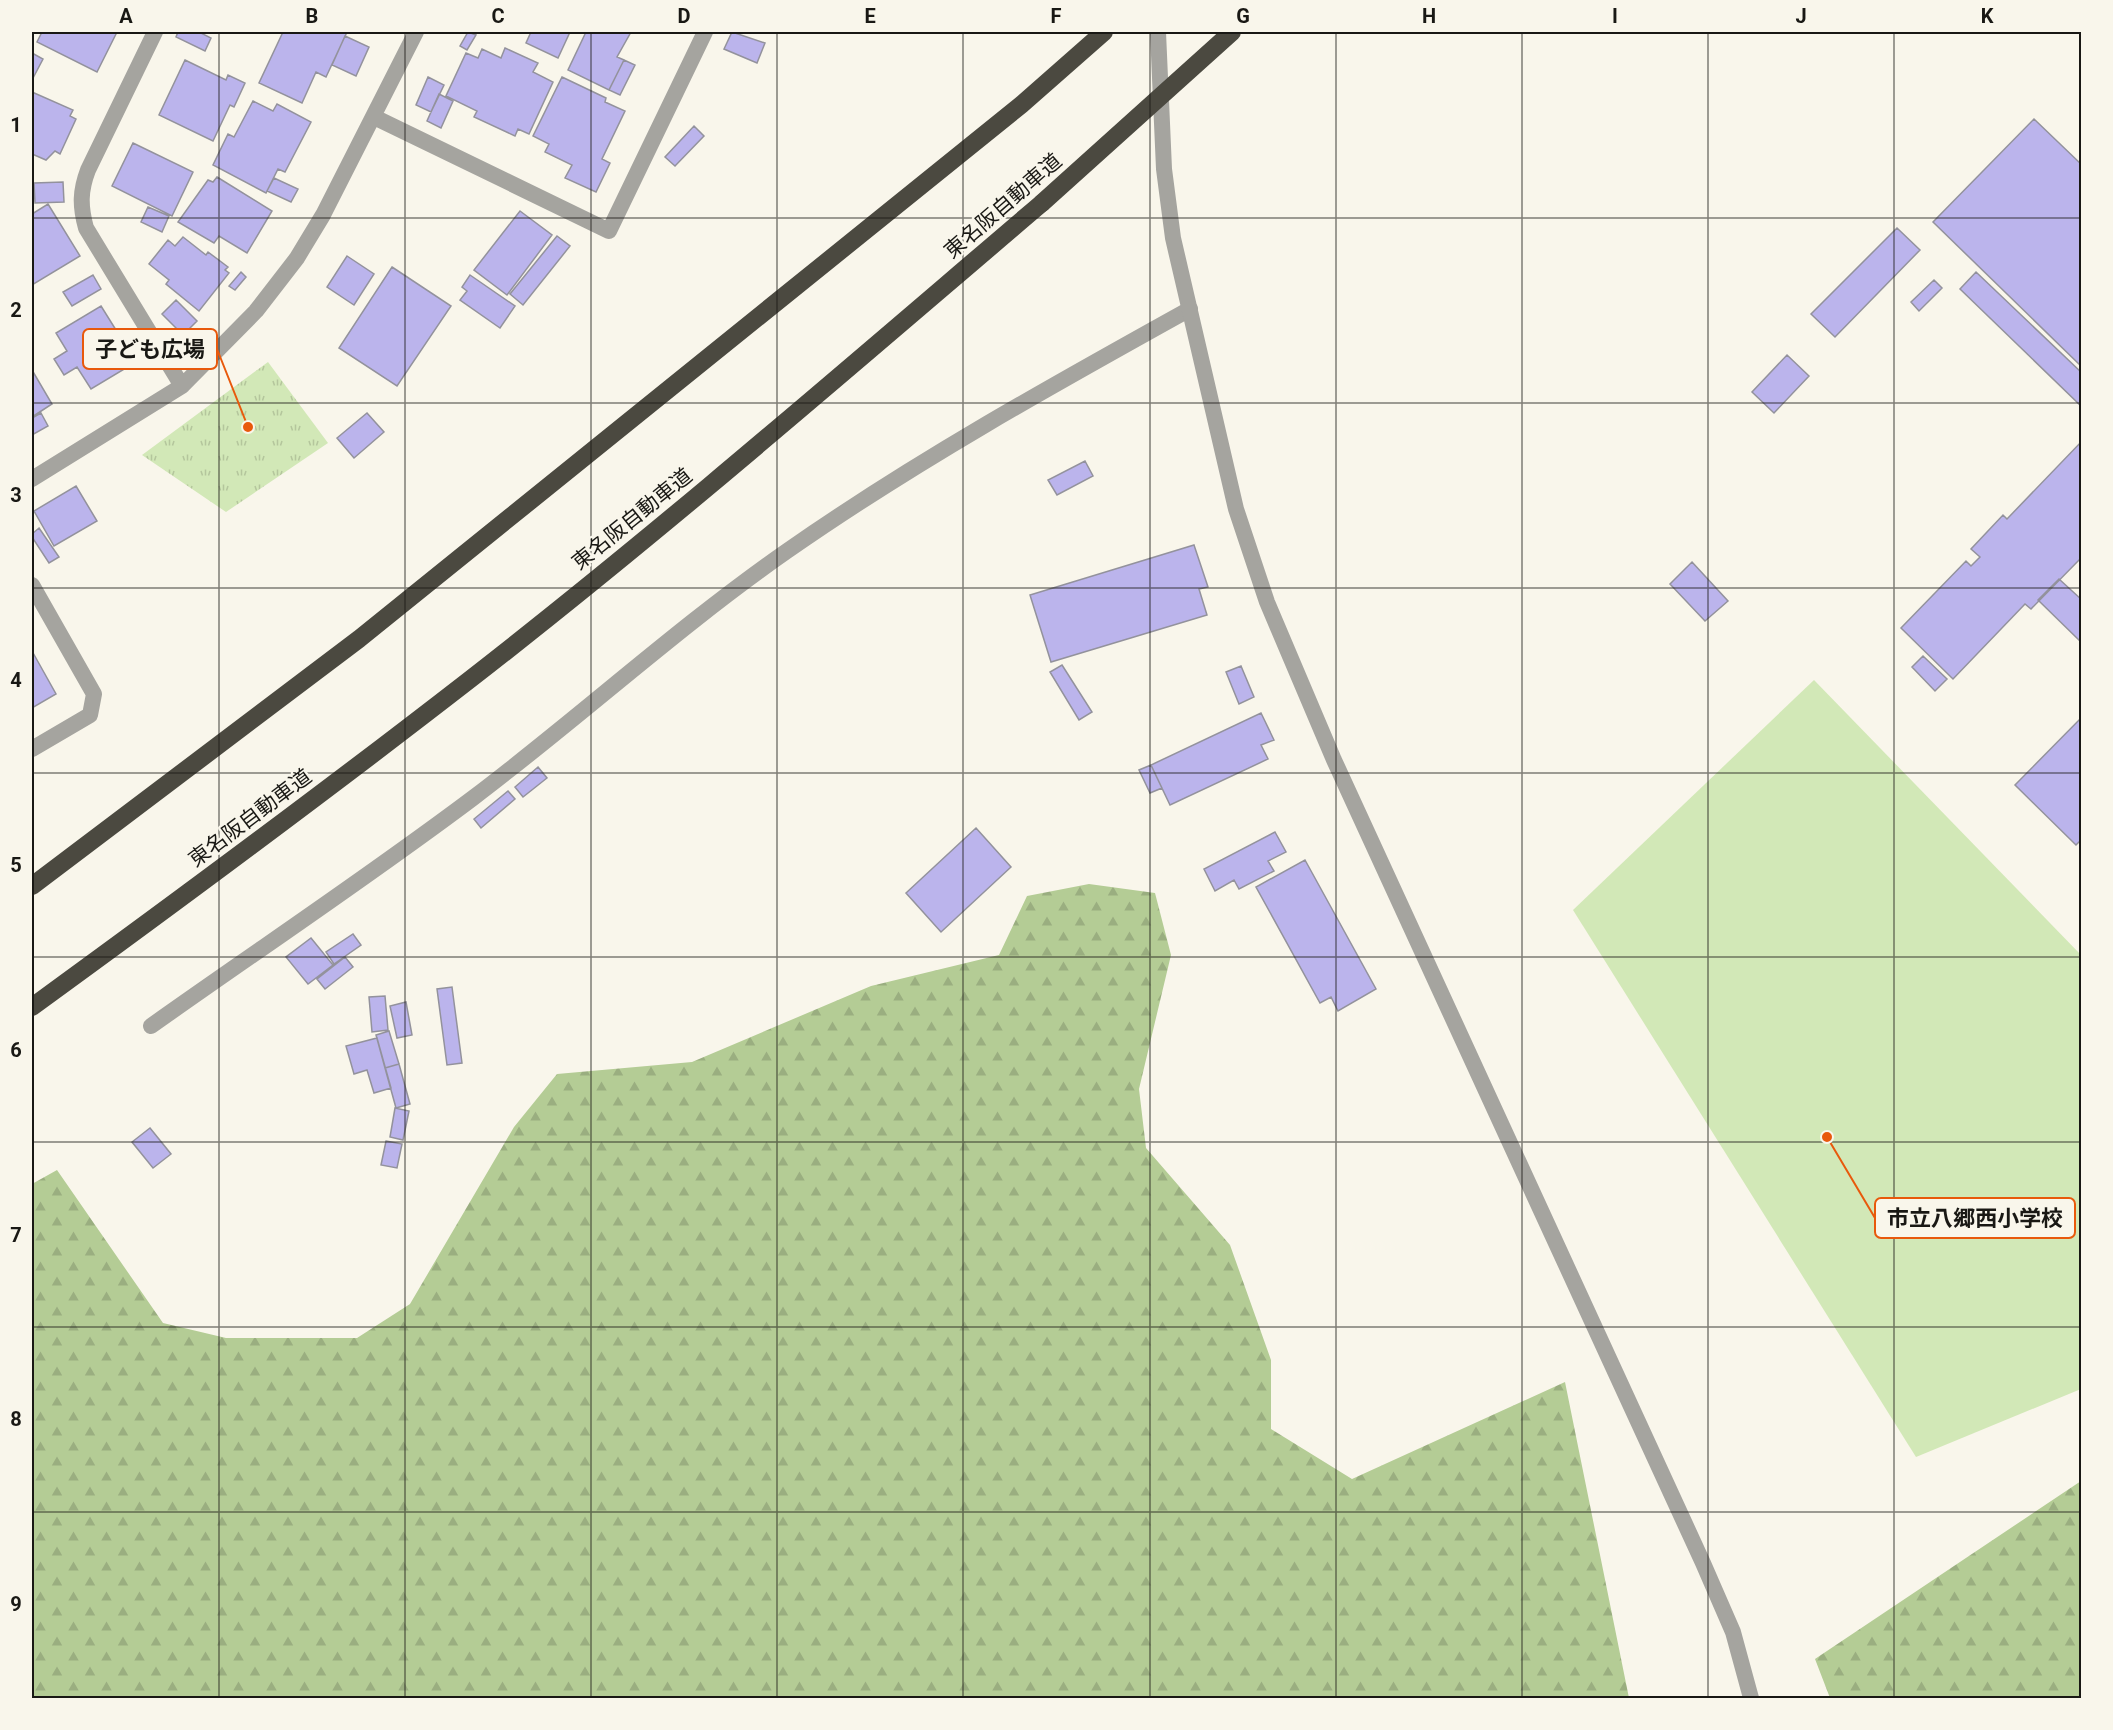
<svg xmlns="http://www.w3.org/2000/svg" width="2113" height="1730" viewBox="0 0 2113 1730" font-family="Roboto,'Noto Sans JP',sans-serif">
	<defs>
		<pattern id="forest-firs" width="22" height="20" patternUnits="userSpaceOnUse" patternTransform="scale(1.5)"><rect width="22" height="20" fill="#b4cc95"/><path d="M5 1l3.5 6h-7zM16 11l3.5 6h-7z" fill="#9aae80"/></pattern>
		<pattern id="park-tufts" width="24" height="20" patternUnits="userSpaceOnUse" patternTransform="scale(1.5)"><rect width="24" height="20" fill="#d2e8b7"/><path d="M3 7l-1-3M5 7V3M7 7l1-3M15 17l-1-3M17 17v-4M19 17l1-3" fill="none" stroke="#b4c69c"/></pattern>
	</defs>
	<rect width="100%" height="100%" fill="#f9f6eb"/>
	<path fill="#d2e8b7" d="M 1814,680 L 2081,955 L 2081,1389 L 1916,1457 L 1573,910 Z"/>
	<path fill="url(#forest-firs)" d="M 1089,884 L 1155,893 L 1171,955 L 1139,1089 L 1146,1148 L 1230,1245 L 1271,1360 L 1271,1429 L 1352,1479 L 1565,1382 L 1629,1698 L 32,1698 L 32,1184 L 57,1170 L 163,1323 L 226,1338 L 357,1338 L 410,1304 L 514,1127 L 557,1074 L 692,1062 L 871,986 L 999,955 L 1027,896 Z
		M 2081,1481 L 2081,1698 L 1830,1698 L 1815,1659 Z"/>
	<path fill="url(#park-tufts)" d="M 268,362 L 328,443 L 226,512 L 142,455 Z"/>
	<path fill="#bbb4ec" stroke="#93929c" stroke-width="1.5" d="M 42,32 L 117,32 L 97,72 L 37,42 Z
		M 178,32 L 199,32 L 211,38 L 205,51 L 176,37 Z
		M 283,32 L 347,32 L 326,77 L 316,72 L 302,103 L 259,83 Z
		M 468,32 L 476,35 L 467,50 L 460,46 Z
		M 531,32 L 570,32 L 558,58 L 526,43 Z
		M 586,32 L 631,32 L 617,57 L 624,60 L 609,90 L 568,70 Z
		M 732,32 L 765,43 L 757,63 L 724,49 Z
		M 345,36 L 369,47 L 356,76 L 332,65 Z
		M 505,48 L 538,63 L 533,72 L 553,82 L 529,134 L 518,129 L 515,136 L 474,117 L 477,111 L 446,96 L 466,53 L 478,58 L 482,49 L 501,58 Z
		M 32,53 L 43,59 L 32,80 Z
		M 185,60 L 226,80 L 228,75 L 245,83 L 234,107 L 230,105 L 213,141 L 159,115 Z
		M 624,60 L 635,65 L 620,95 L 609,90 Z
		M 428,77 L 444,85 L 431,112 L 416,105 Z
		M 562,77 L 606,98 L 605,102 L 625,111 L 602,159 L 610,163 L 596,192 L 565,178 L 572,165 L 545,152 L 549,144 L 533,136 Z
		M 32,92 L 73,110 L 70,116 L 76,119 L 60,154 L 55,151 L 46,160 L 32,154 Z
		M 439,94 L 453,101 L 441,128 L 427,121 Z
		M 253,101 L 273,111 L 277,104 L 311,122 L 285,172 L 278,169 L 266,193 L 213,165 L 228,134 L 234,137 Z
		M 2034,119 L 2082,165 L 2082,367 L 1933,222 Z
		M 694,126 L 704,136 L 675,166 L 665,157 Z
		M 133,143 L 193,172 L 172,216 L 112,186 Z
		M 217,177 L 272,211 L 247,253 L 219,236 L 214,243 L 178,222 L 208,180 L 213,182 Z
		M 274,178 L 298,189 L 291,202 L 267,191 Z
		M 63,182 L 64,202 L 35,203 L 34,183 Z
		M 48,204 L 80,256 L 32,285 L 32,214 Z
		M 148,207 L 169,216 L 162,232 L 141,222 Z
		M 520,211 L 552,235 L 507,295 L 474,270 Z
		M 1897,228 L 1920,250 L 1835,337 L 1811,314 Z
		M 557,236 L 570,246 L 523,305 L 510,294 Z
		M 183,237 L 206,255 L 208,252 L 228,267 L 225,270 L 229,273 L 199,311 L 166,284 L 169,280 L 149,264 L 168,240 L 175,246 Z
		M 347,256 L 374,274 L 354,305 L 327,287 Z
		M 392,267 L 451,306 L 397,386 L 339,348 Z
		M 241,272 L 246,277 L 235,290 L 229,286 Z
		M 1976,272 L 2082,373 L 2082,407 L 1960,289 Z
		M 93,275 L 101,289 L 72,306 L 63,292 Z
		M 470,275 L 515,306 L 500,328 L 460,300 L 467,291 L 462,287 Z
		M 1934,280 L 1942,288 L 1919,311 L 1911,302 Z
		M 176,300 L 197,321 L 183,335 L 162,314 Z
		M 101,306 L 136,362 L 91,389 L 77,367 L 64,375 L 54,359 L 67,351 L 56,333 Z
		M 1787,355 L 1809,376 L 1774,413 L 1752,392 Z
		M 32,370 L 52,404 L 32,417 Z
		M 41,413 L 48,426 L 32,435 L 32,418 Z
		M 367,413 L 384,432 L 354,458 L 337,438 Z
		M 2082,441 L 2082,557 L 2031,609 L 2025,604 L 1953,679 L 1901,628 L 1966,561 L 1971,566 L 1980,557 L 1971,549 L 2003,515 L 2007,519 Z
		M 1085,461 L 1093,476 L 1057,495 L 1048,480 Z
		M 76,486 L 97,521 L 54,546 L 34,511 Z
		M 39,528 L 59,557 L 49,563 L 32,537 L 32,534 Z
		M 1194,545 L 1208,587 L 1199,589 L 1207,615 L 1051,662 L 1030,595 Z
		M 1692,562 L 1728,601 L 1705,621 L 1670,584 Z
		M 2059,579 L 2082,600 L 2082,643 L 2038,600 Z
		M 32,651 L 56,694 L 32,708 Z
		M 1923,656 L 1947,679 L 1935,691 L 1912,667 Z
		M 1062,665 L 1092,712 L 1079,720 L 1050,672 Z
		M 1241,666 L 1254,697 L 1239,704 L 1226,672 Z
		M 1261,713 L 1274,740 L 1261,745 L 1268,759 L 1170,805 L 1151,765 Z
		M 2082,717 L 2082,839 L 2076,845 L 2015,785 Z
		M 1151,765 L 1162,788 L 1150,793 L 1139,770 Z
		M 538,767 L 547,778 L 523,797 L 515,787 Z
		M 508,791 L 515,799 L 481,828 L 474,819 Z
		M 976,828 L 1011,867 L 941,932 L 906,893 Z
		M 1275,832 L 1286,852 L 1268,861 L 1274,871 L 1239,889 L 1234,880 L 1215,891 L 1204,869 Z
		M 1305,860 L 1376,989 L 1338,1011 L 1331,997 L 1320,1003 L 1256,887 Z
		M 353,934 L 361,945 L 334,964 L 326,952 Z
		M 311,938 L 333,965 L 308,984 L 286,957 Z
		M 345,957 L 353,967 L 325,989 L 317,979 Z
		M 452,987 L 462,1063 L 447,1065 L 437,989 Z
		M 385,996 L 388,1030 L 372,1032 L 369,997 Z
		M 406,1002 L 412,1035 L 397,1038 L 390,1006 Z
		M 389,1031 L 399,1064 L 385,1068 L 376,1035 Z
		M 377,1038 L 391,1088 L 374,1093 L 367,1070 L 354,1074 L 346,1046 Z
		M 399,1064 L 410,1104 L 396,1108 L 385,1068 Z
		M 395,1108 L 409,1111 L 403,1140 L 390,1137 Z
		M 150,1128 L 171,1154 L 153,1168 L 132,1142 Z
		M 386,1141 L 402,1144 L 397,1168 L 381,1165 Z"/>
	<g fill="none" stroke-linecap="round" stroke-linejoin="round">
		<path stroke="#a5a49f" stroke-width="16" d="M 155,32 L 88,170 C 80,191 80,206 86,228 L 182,386
			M 374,117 L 609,231 L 705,32
			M 32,479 L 182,386 L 256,311 L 297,258 L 323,215 L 416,32
			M 32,585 L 94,694 L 90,715 L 32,749
			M 151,1026 C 258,950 368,877 473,798 C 579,718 678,627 787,551 C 916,461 1053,385 1190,309"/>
		<path stroke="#a5a49f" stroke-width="16" d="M 1158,32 L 1164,169 L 1173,238 L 1236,509 L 1267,602 L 1334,760 L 1703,1563 L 1733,1632 L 1751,1698"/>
		<path stroke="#4b4940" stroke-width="18" d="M 32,886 L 359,639 L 1021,105 L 1104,32
			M 32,1007 C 179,900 325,792 468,681 C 665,528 853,364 1042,203"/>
		<path stroke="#4b4940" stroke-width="18" d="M 1042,203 L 1232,32"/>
	</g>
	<path fill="none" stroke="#191814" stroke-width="1.5" stroke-opacity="0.55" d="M 219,32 L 219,1698M 405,32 L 405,1698M 591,32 L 591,1698M 777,32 L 777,1698M 963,32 L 963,1698M 1150,32 L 1150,1698M 1336,32 L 1336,1698M 1522,32 L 1522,1698M 1708,32 L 1708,1698M 1894,32 L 1894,1698M 32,218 L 2082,218M 32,403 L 2082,403M 32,588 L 2082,588M 32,773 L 2082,773M 32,957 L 2082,957M 32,1142 L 2082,1142M 32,1327 L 2082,1327M 32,1512 L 2082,1512"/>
	<g text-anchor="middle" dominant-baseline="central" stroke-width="4.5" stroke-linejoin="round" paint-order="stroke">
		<g font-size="21" fill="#191814" stroke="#f9f6eb">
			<text transform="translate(1003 206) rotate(-41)">東名阪自動車道</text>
			<text transform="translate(632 519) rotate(-39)">東名阪自動車道</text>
			<text transform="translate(250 818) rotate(-37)">東名阪自動車道</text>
		</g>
	</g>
	<path fill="none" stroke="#e8590c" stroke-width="2" d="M248 427L217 349M1827 1137L1875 1218"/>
	<g fill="#e8590c" stroke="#f9f6eb" stroke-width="2">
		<circle cx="248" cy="427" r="6"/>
		<circle cx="1827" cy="1137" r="6"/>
	</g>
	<g fill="#f9f6eb" stroke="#e8590c" stroke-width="2">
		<rect x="83" y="329" width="134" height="40" rx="6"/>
		<rect x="1875" y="1198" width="200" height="40" rx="6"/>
	</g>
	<g font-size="22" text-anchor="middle" font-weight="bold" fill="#191814">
		<text x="150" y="357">子ども広場</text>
		<text x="1975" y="1226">市立八郷西小学校</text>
	</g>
	<rect width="2113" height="1730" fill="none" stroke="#f9f6eb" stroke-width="66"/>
	<rect x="33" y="33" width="2047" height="1664" fill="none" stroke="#191814" stroke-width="2"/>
	<g font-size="20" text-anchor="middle" font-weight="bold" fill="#191814">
		<text x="126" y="23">A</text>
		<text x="312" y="23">B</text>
		<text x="498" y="23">C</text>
		<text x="684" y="23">D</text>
		<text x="870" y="23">E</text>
		<text x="1056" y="23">F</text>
		<text x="1243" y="23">G</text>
		<text x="1429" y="23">H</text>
		<text x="1615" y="23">I</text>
		<text x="1801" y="23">J</text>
		<text x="1987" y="23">K</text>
		<text x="16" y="132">1</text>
		<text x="16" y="317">2</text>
		<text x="16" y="502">3</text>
		<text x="16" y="687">4</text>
		<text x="16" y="872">5</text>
		<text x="16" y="1057">6</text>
		<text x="16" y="1242">7</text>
		<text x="16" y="1426">8</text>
		<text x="16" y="1611">9</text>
	</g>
</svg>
